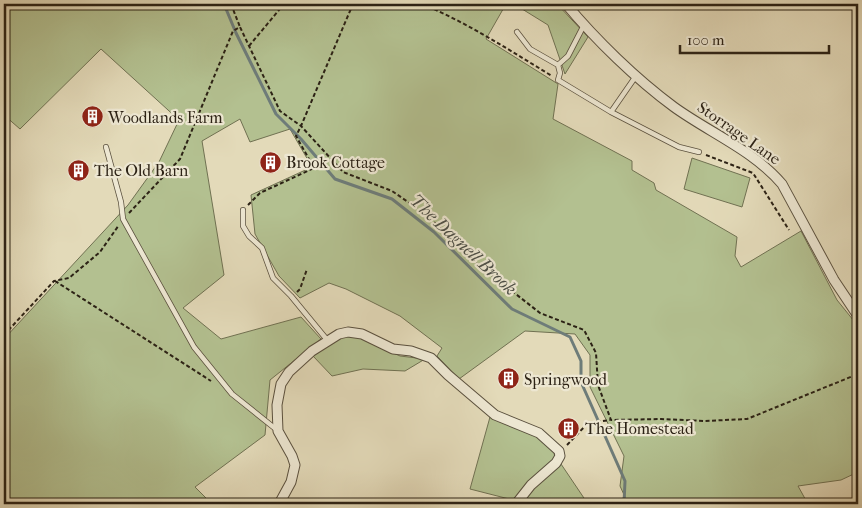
<svg xmlns="http://www.w3.org/2000/svg" width="862" height="508" viewBox="0 0 862 508" font-family="'IM FELL French Canon',serif">
	<rect width="100%" height="100%" fill="#e3dab9"/>
	<filter id="stains"><feTurbulence type="fractalNoise" baseFrequency=".004" numOctaves="4"/><feColorMatrix values="0 0 0 0 .2 0 0 0 0 .09 0 0 0 0 .02 0 0 0 .5 -.17"/></filter>
	<radialGradient id="worn" r=".72"><stop offset=".6" stop-color="#630" stop-opacity="0"/><stop offset="1" stop-color="#630" stop-opacity=".3"/></radialGradient>
	<path fill="#b3c090" stroke="#707152" d="M 4,4 L 506,4 L 486,39 L 558,84 L 553,119 L 632,161 L 632,170 L 654,183 L 656,190 L 737,237 L 735,256 L 741,267 L 801,231 L 837,300 L 858,326 L 858,472 L 841,480 L 798,486 L 808,504 L 611,504 L 625,497 L 620,486 L 624,456 L 590,387 L 590,355 L 575,334 L 525,331 L 459,379 L 437,356 L 442,348 L 400,316 L 346,289 L 329,283 L 300,298 L 279,276 L 255,234 L 251,195 L 312,167 L 290,129 L 250,142 L 240,119 L 202,141 L 224,275 L 183,308 L 221,339 L 301,317 L 321,339 L 270,380 L 265,435 L 195,487 L 212,504 L 4,504 L 4,339 L 128,205 L 159,162 L 179,120 L 101,49 L 20,129 L 4,115 Z
		M 514,4 L 557,4 L 588,37 L 565,74 L 548,25 Z
		M 692,158 L 750,178 L 742,207 L 684,189 Z
		M 346,335 L 356,335 L 400,356 L 425,359 L 405,371 L 363,369 L 332,376 L 313,356 L 333,340 Z
		M 490,417 C 505,423 562,440 554,461 L 513,500 L 470,489 Z
		M 561,464 L 588,504 L 519,504 L 535,487 Z"/>
	<g fill="none" stroke-linecap="round" stroke-linejoin="round">
		<path stroke="#6e7c79" stroke-width="3" d="M 224,4 L 236,33 L 276,114 L 301,139 L 335,179 L 392,199 L 434,232 L 512,309 L 570,337 L 581,361 L 581,382 L 625,481 L 624,504"/>
		<defs>
			<path id="service" d="M 517,32 L 530,49 L 558,65 L 568,56 L 584,25
				M 558,65 L 560,73 L 558,80 L 611,112
				M 636,76 L 611,112 L 679,147 L 699,152
				M 106,147 L 121,202 L 123,219 L 194,347 L 232,394 L 277,430
				M 243,210 L 243,226 L 249,236 L 262,248 L 273,278 L 291,296 L 328,341"/>
			<path id="minor" d="M 566,4 C 596,40 636,79 674,107 C 710,133 753,150 782,184 L 834,280 L 858,316
				M 279,504 L 291,482 L 295,465 L 292,456 L 278,431 L 277,405 L 281,384 L 289,372 L 312,351 L 339,334 L 348,332 L 362,334 L 393,349 L 411,351 L 431,358 L 448,375 L 495,415 L 539,433 L 559,451 L 560,456 L 556,463 L 531,485 L 516,504"/>
		</defs>
		<use href="#service" stroke="#5a503e" stroke-width="6"/>
		<use href="#minor" stroke="#5a503e" stroke-width="11"/>
		<path stroke="#2c2215" stroke-width="2" stroke-dasharray="4 2.5" stroke-linecap="butt" d="M 231,4 L 240,27
			M 422,4 C 468,23 509,50 552,76
			M 4,5 L 6,4
			M 249,46 L 284,4
			M 706,155 L 753,173 L 789,230
			M 248,205 L 260,193 L 314,168 L 296,136 L 301,126 L 353,4
			M 129,213 L 180,159 L 233,31 L 240,27 L 280,111 L 301,126 L 343,172 L 392,191 L 424,213 L 446,233 L 466,255 L 540,313 L 584,330 L 596,353 L 598,385 L 611,420 L 661,419 L 705,421 L 747,419 L 858,374
			M 55,281 L 211,381
			M 297,292 L 300,289 L 307,269
			M 4,335 L 54,281 L 69,278 L 100,252 L 119,225
			M 567,445 L 588,423 L 610,420
			M 293,499 L 304,504"/>
		<use href="#service" stroke="#ede7d2" stroke-width="4.5"/>
		<use href="#minor" stroke="#ede7d2" stroke-width="9"/>
	</g>
	<defs>
		<symbol id="building-disc" viewBox="-11 -11 22 22"><circle r="9.5" fill="#8f2418" stroke="#ede7d2"/><path d="M-4-6H4V6H1V3H-1V6H-4ZM-2.5-4.3h1.7v1.8h-1.7ZM.8-4.3h1.7v1.8H.8ZM-2.5-1h1.7V.8h-1.7ZM.8-1h1.7V.8H.8Z" fill="#fff"/></symbol>
	</defs>
	<g fill-rule="evenodd">
		<use href="#building-disc" x="80" y="104" width="25" height="25"/>
		<use href="#building-disc" x="258" y="150" width="25" height="25"/>
		<use href="#building-disc" x="66" y="158" width="25" height="25"/>
		<use href="#building-disc" x="496" y="366" width="25" height="25"/>
		<use href="#building-disc" x="556" y="416" width="25" height="25"/>
	</g>
	<g text-anchor="middle" dominant-baseline="central" stroke-width="4.5" stroke-linejoin="round" paint-order="stroke">
		<g font-size="16" fill="#2c2215" stroke="#ede7d2" text-anchor="start">
			<text x="108" y="117">Woodlands Farm</text>
			<text x="286" y="162">Brook Cottage</text>
			<text x="94" y="170">The Old Barn</text>
			<text x="524" y="379">Springwood</text>
			<text x="585" y="428">The Homestead</text>
		</g>
		<g font-size="16" fill="#2c2215" stroke="#ede7d2">
			<text transform="translate(739 133) rotate(35)">Storrage Lane</text>
		</g>
		<g font-size="18" font-style="italic" fill="#4d4f47" stroke="#ede7d2">
			<text transform="translate(463 245) rotate(43)">The Dagnell Brook</text>
		</g>
	</g>
	<rect width="862" height="508" fill="none" stroke="#e3dab9" stroke-width="20"/>
	<rect x="5" y="5" width="852" height="498" fill="none" stroke="#2c2215" stroke-width="2.5"/>
	<rect x="10" y="10" width="842" height="488" fill="none" stroke="#2c2215"/>
	<path d="M680 45v8h149v-8" fill="none" stroke="#2c2215" stroke-width="2.5"/>
	<text x="687" y="45" font-size="15" fill="#2c2215" stroke="#ede7d2" stroke-width="4" paint-order="stroke">100 m</text>
	<rect width="100%" height="100%" filter="url(#stains)"/>
	<rect width="100%" height="100%" fill="url(#worn)"/>
</svg>
